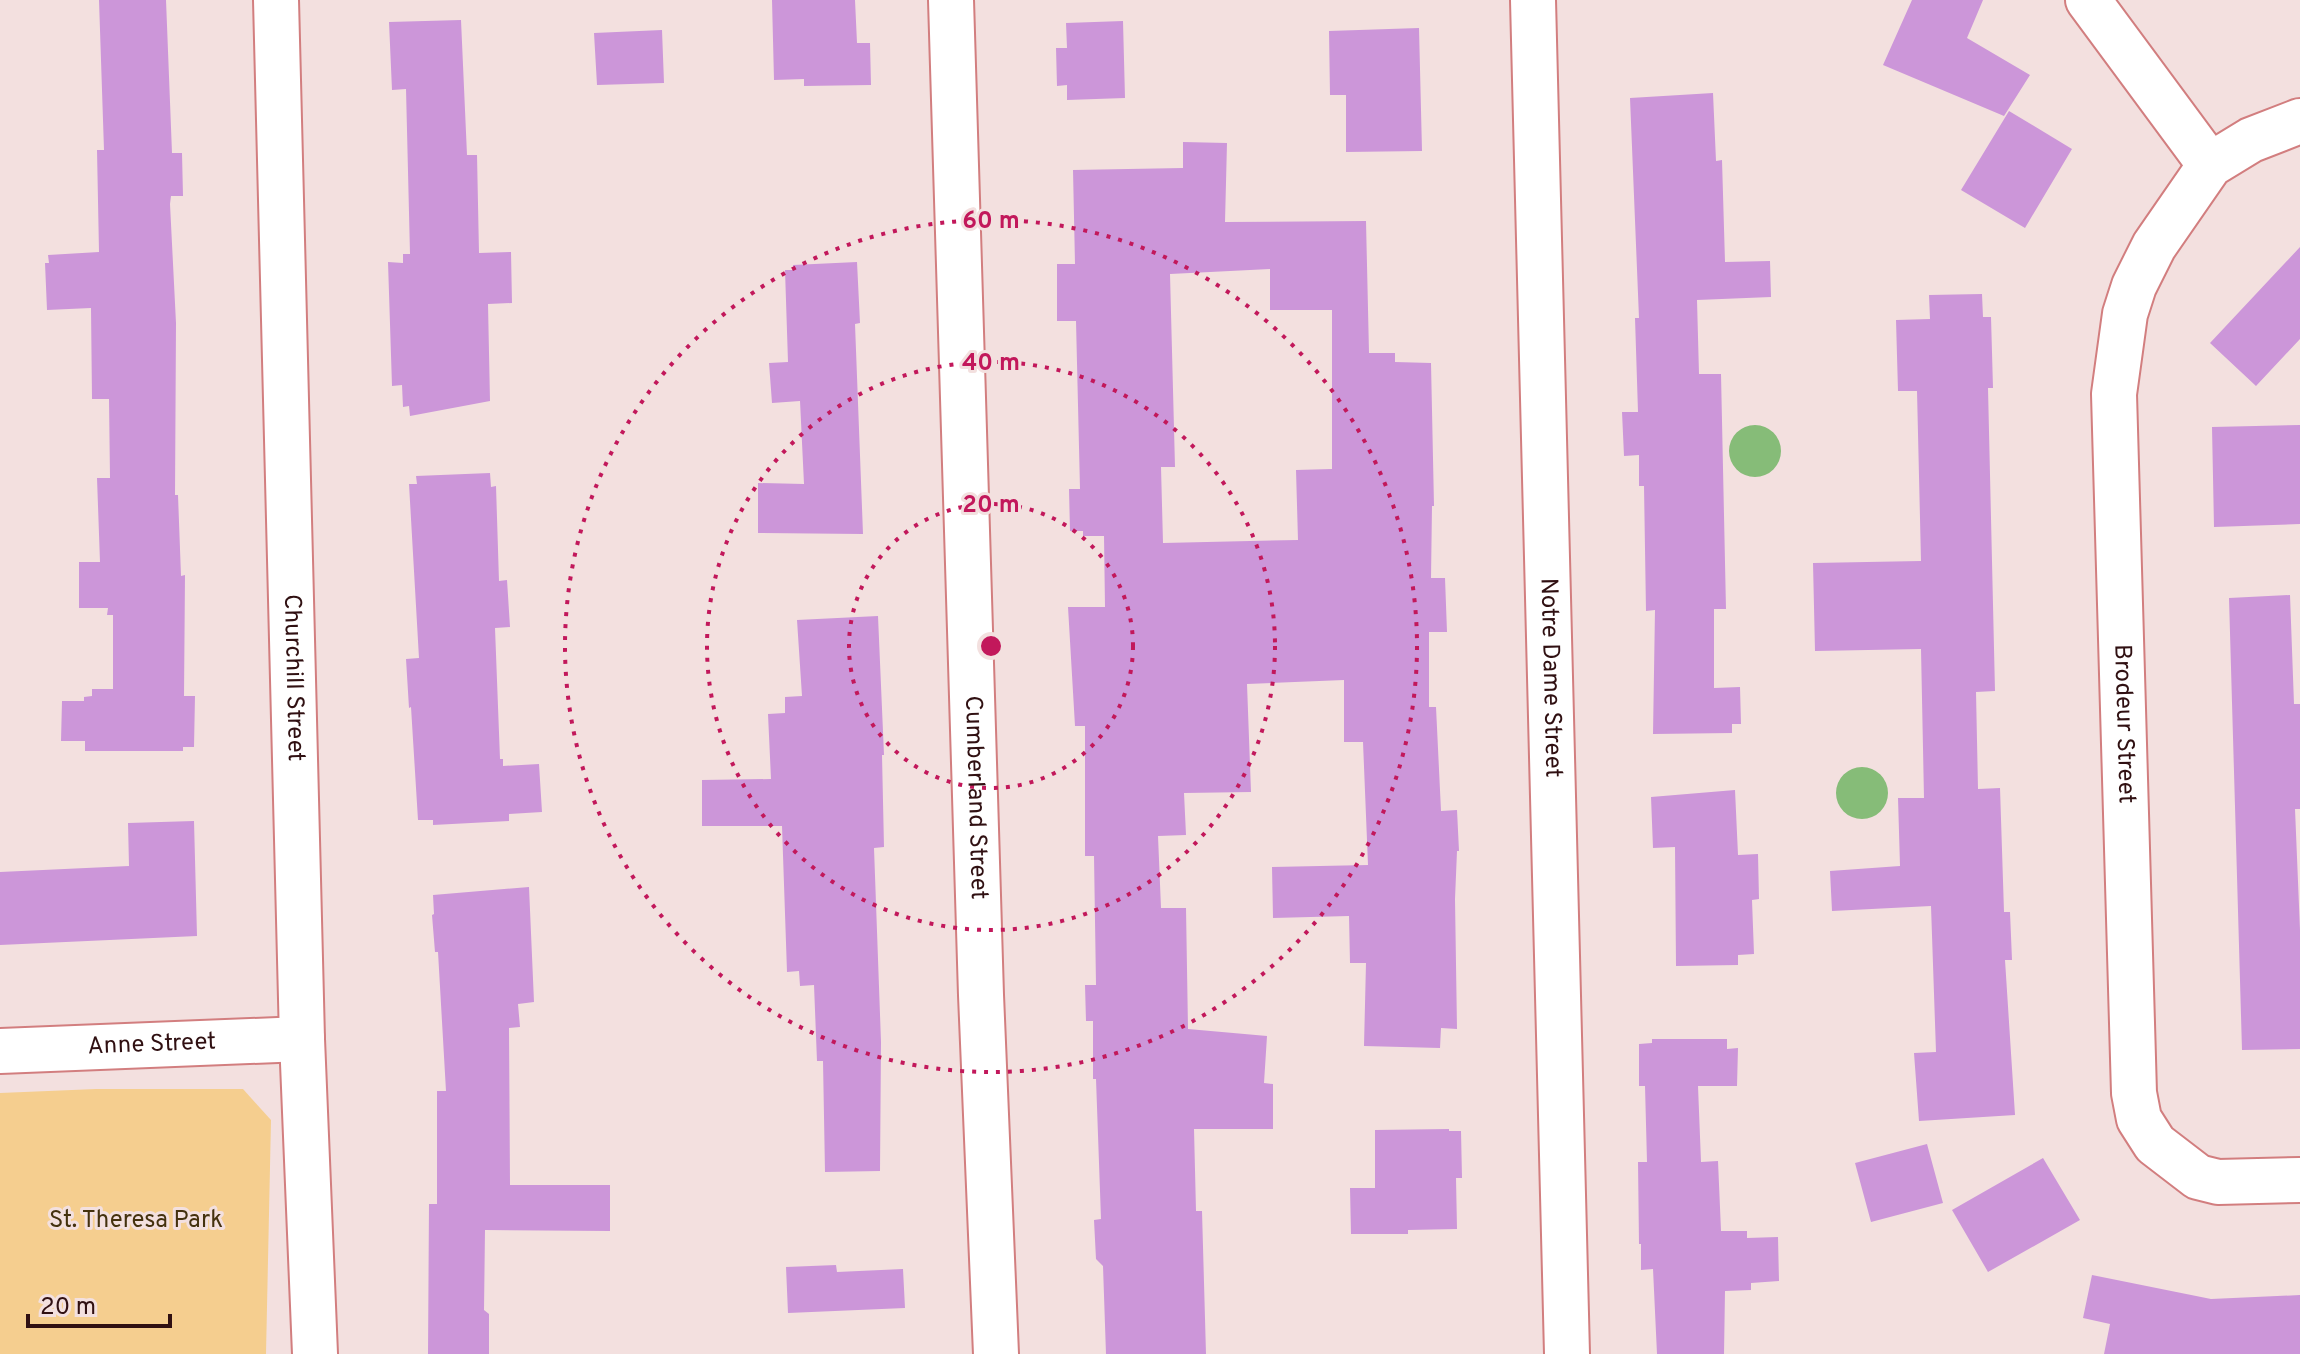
<svg xmlns="http://www.w3.org/2000/svg" width="2300" height="1354" viewBox="0 0 2300 1354" font-family="Overpass,sans-serif">
	<rect width="100%" height="100%" fill="#f3e0df"/>
	<path fill="#f5ce8f" d="M 96,1089 L 243,1089 L 271,1120 L 266,1354 L 0,1354 L 0,1093 Z"/>
	<path fill="#86bc78" d="M1729 451a26 26 0 1 1 52 0a26 26 0 1 1-52 0Z
		M1836 793a26 26 0 1 1 52 0a26 26 0 1 1-52 0Z"/>
	<path fill="#cc96d9" fill-rule="evenodd" d="M 99,0 L 166,0 L 172,153 L 182,153 L 183,196 L 171,196 L 170,204 L 176,323 L 175,495 L 178,495 L 181,576 L 185,575 L 184,696 L 195,696 L 194,747 L 183,747 L 183,751 L 85,751 L 85,741 L 61,741 L 62,701 L 84,701 L 84,697 L 92,696 L 92,689 L 113,689 L 113,615 L 107,615 L 108,608 L 79,608 L 79,562 L 100,562 L 97,478 L 110,478 L 109,399 L 92,399 L 91,308 L 47,310 L 45,263 L 49,263 L 48,255 L 99,252 L 97,150 L 104,150 Z
		M 772,0 L 855,0 L 857,43 L 870,43 L 871,85 L 804,86 L 804,79 L 774,80 Z
		M 1912,0 L 1983,0 L 1967,38 L 2030,75 L 2004,116 L 1883,65 Z
		M 461,20 L 467,155 L 477,155 L 479,253 L 511,252 L 512,303 L 488,304 L 490,401 L 410,416 L 409,406 L 403,407 L 402,385 L 392,386 L 388,262 L 403,263 L 403,254 L 410,254 L 406,89 L 392,90 L 389,22 Z
		M 1123,21 L 1125,98 L 1067,100 L 1067,85 L 1057,86 L 1056,48 L 1067,48 L 1066,23 Z
		M 1419,28 L 1422,151 L 1346,152 L 1346,95 L 1330,95 L 1329,31 Z
		M 662,30 L 664,83 L 597,85 L 594,33 Z
		M 1713,93 L 1716,161 L 1722,160 L 1725,262 L 1770,261 L 1771,297 L 1697,300 L 1699,374 L 1721,374 L 1726,609 L 1714,609 L 1714,688 L 1740,687 L 1741,724 L 1732,724 L 1732,733 L 1653,734 L 1655,610 L 1646,611 L 1644,486 L 1639,486 L 1639,455 L 1624,456 L 1622,412 L 1638,412 L 1635,318 L 1639,318 L 1630,98 Z
		M 2009,111 L 2072,149 L 2025,228 L 1961,190 Z
		M 1183,142 L 1227,143 L 1225,222 L 1366,221 L 1369,353 L 1395,353 L 1395,362 L 1431,363 L 1434,506 L 1432,506 L 1431,578 L 1445,578 L 1447,632 L 1429,632 L 1429,707 L 1436,707 L 1441,811 L 1457,810 L 1459,851 L 1457,851 L 1455,899 L 1457,1029 L 1441,1028 L 1440,1048 L 1364,1046 L 1366,963 L 1350,963 L 1349,916 L 1273,918 L 1272,867 L 1368,865 L 1363,742 L 1344,742 L 1344,680 L 1247,684 L 1251,792 L 1184,793 L 1186,835 L 1158,836 L 1161,908 L 1186,908 L 1188,1029 L 1267,1036 L 1264,1083 L 1273,1084 L 1273,1129 L 1194,1129 L 1196,1211 L 1202,1211 L 1206,1354 L 1106,1354 L 1103,1266 L 1096,1259 L 1094,1220 L 1101,1219 L 1096,1079 L 1093,1079 L 1093,1021 L 1086,1021 L 1085,985 L 1096,985 L 1094,856 L 1085,856 L 1085,726 L 1075,726 L 1068,607 L 1105,607 L 1104,536 L 1083,536 L 1083,531 L 1070,531 L 1069,489 L 1080,489 L 1076,321 L 1057,321 L 1057,264 L 1075,264 L 1073,170 L 1183,168 ZM 1270,269 L 1270,310 L 1332,310 L 1332,469 L 1296,470 L 1298,540 L 1163,543 L 1161,467 L 1175,467 L 1170,274 Z
		M 2300,247 L 2300,339 L 2256,386 L 2210,343 Z
		M 857,262 L 860,323 L 855,324 L 863,534 L 758,533 L 758,483 L 804,484 L 800,401 L 772,403 L 769,363 L 788,362 L 785,270 L 793,270 L 793,265 Z
		M 1982,294 L 1983,317 L 1991,317 L 1993,388 L 1988,388 L 1995,691 L 1976,692 L 1978,789 L 2000,788 L 2004,912 L 2010,912 L 2012,960 L 2005,960 L 2015,1115 L 1919,1121 L 1914,1053 L 1936,1052 L 1931,906 L 1832,911 L 1830,871 L 1900,866 L 1898,798 L 1924,798 L 1921,649 L 1815,651 L 1813,563 L 1921,561 L 1917,391 L 1898,391 L 1896,320 L 1930,319 L 1929,295 Z
		M 2300,425 L 2300,524 L 2214,527 L 2212,427 Z
		M 490,473 L 491,487 L 496,486 L 499,581 L 507,580 L 510,627 L 495,628 L 500,759 L 503,759 L 503,766 L 539,764 L 542,812 L 509,814 L 509,821 L 433,825 L 433,820 L 418,820 L 411,707 L 409,708 L 406,659 L 419,658 L 409,484 L 417,484 L 416,476 Z
		M 2290,595 L 2294,704 L 2300,704 L 2300,809 L 2295,809 L 2300,930 L 2300,1049 L 2242,1050 L 2229,598 Z
		M 878,616 L 884,755 L 882,755 L 884,847 L 874,848 L 881,1042 L 880,1171 L 825,1172 L 823,1061 L 817,1061 L 814,985 L 800,986 L 799,971 L 787,972 L 782,826 L 702,826 L 702,780 L 771,779 L 768,714 L 785,713 L 785,697 L 802,696 L 797,620 Z
		M 1735,790 L 1738,855 L 1758,854 L 1759,899 L 1752,900 L 1754,954 L 1738,955 L 1738,965 L 1676,966 L 1675,847 L 1653,848 L 1651,797 Z
		M 194,821 L 197,936 L 0,945 L 0,872 L 129,866 L 128,823 Z
		M 529,887 L 534,1002 L 518,1004 L 520,1027 L 509,1028 L 510,1185 L 610,1185 L 610,1231 L 485,1230 L 484,1310 L 489,1314 L 489,1354 L 428,1354 L 429,1204 L 437,1204 L 437,1091 L 446,1091 L 438,952 L 435,952 L 432,915 L 434,914 L 433,895 Z
		M 1652,1039 L 1727,1039 L 1727,1049 L 1738,1048 L 1737,1086 L 1698,1086 L 1701,1162 L 1718,1161 L 1721,1231 L 1747,1231 L 1747,1238 L 1778,1237 L 1779,1281 L 1751,1283 L 1751,1290 L 1725,1291 L 1724,1354 L 1657,1354 L 1653,1269 L 1641,1270 L 1641,1244 L 1639,1244 L 1638,1162 L 1647,1162 L 1645,1086 L 1639,1086 L 1639,1044 L 1652,1043 Z
		M 1449,1129 L 1449,1131 L 1461,1131 L 1462,1178 L 1456,1178 L 1457,1229 L 1408,1230 L 1408,1234 L 1351,1234 L 1350,1188 L 1375,1188 L 1375,1130 Z
		M 1927,1144 L 1943,1203 L 1871,1222 L 1855,1163 Z
		M 2043,1158 L 2080,1220 L 1988,1272 L 1952,1210 Z
		M 836,1265 L 837,1272 L 903,1269 L 905,1308 L 788,1313 L 786,1267 Z
		M 2092,1275 L 2211,1299 L 2300,1295 L 2300,1354 L 2104,1354 L 2110,1324 L 2083,1318 Z"/>
	<g fill="none" stroke-linecap="round" stroke-linejoin="round">
		<defs>
			<g id="minor">
				<path id="s1" d="M 276,0 L 302,1039 L 315,1354"/>
				<path id="s2" d="M 1533,0 L 1567,1354"/>
				<path d="M 2088,0 L 2210,165"/>
				<path id="s3" d="M 2300,121 L 2251,140 L 2210,165 L 2154,246 L 2134,286 L 2125,314 L 2114,394 L 2134,1093 L 2139,1119 L 2155,1144 L 2198,1177 L 2218,1182 L 2300,1180"/>
				<path id="s4" d="M 0,1051 L 302,1039"/>
			</g>
			<g id="tertiary">
				<path id="s5" d="M 951,0 L 981,995 L 996,1354"/>
			</g>
		</defs>
		<use href="#minor" stroke="#d27e7f" stroke-width="48"/>
		<use href="#tertiary" stroke="#d27e7f" stroke-width="48"/>
		<use href="#minor" stroke="#fff" stroke-width="44"/>
		<use href="#tertiary" stroke="#fff" stroke-width="44"/>
	</g>
	<g fill="none" stroke="#c2185b" stroke-width="4" stroke-dasharray="4 8">
		<circle cx="991" cy="646" r="142"/>
		<circle cx="991" cy="646" r="284"/>
		<circle cx="991" cy="646" r="426"/>
	</g>
	<g text-anchor="middle" dominant-baseline="central" stroke-width="6" stroke-linejoin="round" paint-order="stroke">
		<g font-size="24" fill="#301012" stroke="#f3e0df">
			<text stroke="none"><textPath href="#s1" startOffset="678">Churchill Street</textPath></text>
			<text stroke="none"><textPath href="#s2" startOffset="678">Notre Dame Street</textPath></text>
			<text stroke="none"><textPath href="#s3" startOffset="684">Brodeur Street</textPath></text>
			<text stroke="none"><textPath href="#s5" startOffset="798">Cumberland Street</textPath></text>
			<text stroke="none"><textPath href="#s4" startOffset="152">Anne Street</textPath></text>
		</g>
		<g font-size="24" fill="#44310e" stroke="#f3e0df">
			<text x="136" y="1221">St. Theresa Park</text>
		</g>
	</g>
	<circle cx="991" cy="646" r="12" fill="#c2185b" stroke="#f3e0df" stroke-width="4"/>
	<g font-size="24" text-anchor="middle" font-weight="bold" fill="#c2185b" stroke="#f3e0df" stroke-width="6" stroke-linejoin="round" paint-order="stroke">
		<text x="991" y="228">60 m</text>
		<text x="991" y="370">40 m</text>
		<text x="991" y="512">20 m</text>
	</g>
	<path d="M28 1314v12h142v-12" fill="none" stroke="#301012" stroke-width="4"/>
	<text x="40" y="1314" font-size="24" fill="#301012" stroke="#f3e0df" stroke-width="6" paint-order="stroke">20 m</text>
</svg>
